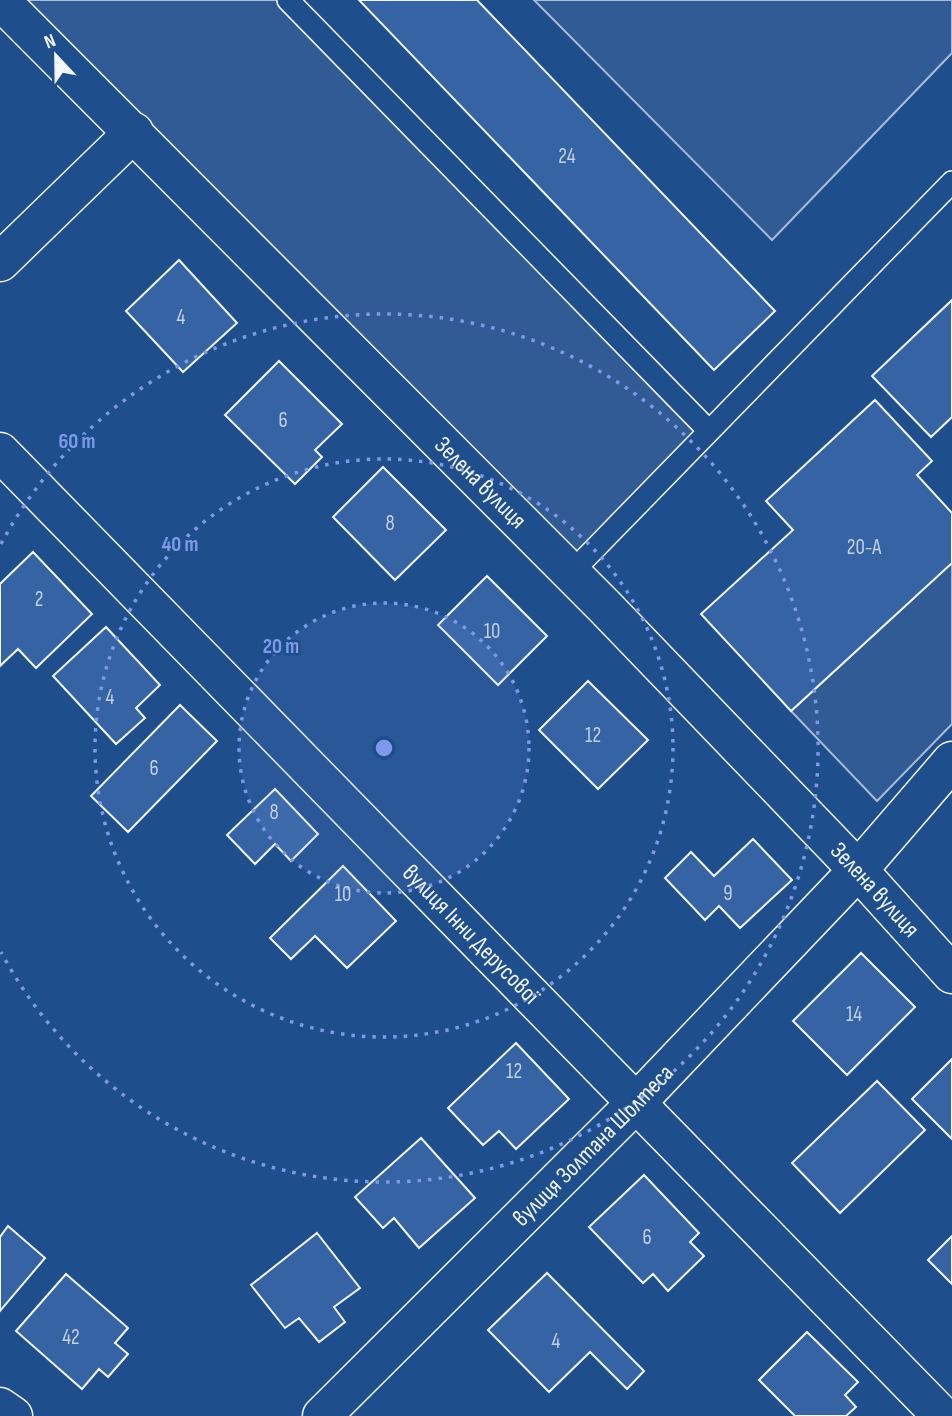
<svg xmlns="http://www.w3.org/2000/svg" width="952" height="1416" viewBox="0 0 952 1416" font-family="'Sofia Sans Condensed',sans-serif">
	<rect width="100%" height="100%" fill="#1f4e8c"/>
	<path fill="#305b95" stroke="#a8bbd7" stroke-width="2" d="M 2,0 L 288,0 L 708,430 L 571,573 Z
		M 534,0 L 952,0 L 952,53 L 772,240 Z
		M 952,563 L 952,724 L 877,801 L 791,711 Z"/>
	<path fill="#3563a3" stroke="#f2f6ff" stroke-width="2" d="M 359,0 L 477,0 L 775,311 L 714,370 Z
		M 179,260 L 237,323 L 183,372 L 126,311 Z
		M 952,300 L 952,417 L 931,437 L 872,376 Z
		M 279,361 L 342,424 L 315,450 L 322,457 L 295,484 L 225,415 Z
		M 875,400 L 932,461 L 917,475 L 952,513 L 952,563 L 791,711 L 701,614 L 793,530 L 766,501 Z
		M 383,467 L 446,530 L 395,580 L 333,517 Z
		M 33,552 L 92,614 L 36,668 L 18,649 L 0,666 L 0,584 Z
		M 487,576 L 547,636 L 498,685 L 438,625 Z
		M 106,627 L 160,685 L 136,708 L 145,718 L 116,744 L 53,676 Z
		M 588,681 L 648,740 L 598,789 L 539,730 Z
		M 180,705 L 217,741 L 128,832 L 91,796 Z
		M 275,789 L 318,834 L 291,861 L 275,844 L 255,864 L 227,835 Z
		M 753,839 L 792,880 L 740,928 L 719,906 L 705,920 L 665,878 L 691,852 L 714,876 Z
		M 343,866 L 396,921 L 347,968 L 315,936 L 291,959 L 270,938 Z
		M 861,953 L 915,1007 L 847,1075 L 793,1021 Z
		M 516,1043 L 569,1099 L 516,1149 L 499,1131 L 483,1145 L 448,1108 Z
		M 952,1059 L 952,1139 L 912,1099 Z
		M 877,1081 L 925,1130 L 840,1213 L 792,1163 Z
		M 421,1138 L 475,1198 L 419,1248 L 394,1218 L 383,1228 L 355,1197 Z
		M 644,1175 L 699,1233 L 690,1242 L 704,1256 L 668,1291 L 653,1274 L 643,1283 L 589,1227 Z
		M 8,1226 L 45,1258 L 0,1311 L 0,1237 Z
		M 317,1233 L 360,1288 L 334,1307 L 345,1322 L 319,1342 L 299,1318 L 285,1328 L 251,1285 Z
		M 952,1236 L 952,1284 L 928,1260 Z
		M 547,1273 L 644,1371 L 627,1389 L 590,1352 L 549,1392 L 488,1330 Z
		M 66,1274 L 128,1328 L 115,1343 L 128,1354 L 108,1377 L 99,1369 L 82,1389 L 16,1331 Z
		M 807,1332 L 858,1382 L 845,1395 L 856,1407 L 846,1416 L 795,1416 L 759,1380 Z"/>
	<g fill="none" stroke-linecap="round" stroke-linejoin="round">
		<defs>
			<path id="lane" d="M 288,0 L 708,430
				M 571,573 L 952,182"/>
			<g id="street">
				<path id="s1" d="M 0,0 L 605,607 L 858,870 L 952,974"/>
				<path d="M 0,262 L 134,132"/>
				<path id="s2" d="M 0,452 L 942,1416"/>
				<path id="s3" d="M 322,1416 L 635,1104 L 858,870 L 952,761"/>
			</g>
			<path id="secondary" d="M 0,1407 L 13,1416"/>
		</defs>
		<use href="#lane" stroke="#f2f6ff" stroke-width="24"/>
		<use href="#street" stroke="#f2f6ff" stroke-width="41"/>
		<use href="#secondary" stroke="#f2f6ff" stroke-width="41"/>
		<use href="#lane" stroke="#1f4e8c" stroke-width="21"/>
		<use href="#street" stroke="#1f4e8c" stroke-width="38"/>
		<use href="#secondary" stroke="#1f4e8c" stroke-width="38"/>
	</g>
	<circle cx="384" cy="748" r="145" fill="#7d9aea" fill-opacity=".12"/>
	<g fill="none" stroke="#7d9aea" stroke-width="3.5" stroke-dasharray="3.5 7">
		<circle cx="384" cy="748" r="145"/>
		<circle cx="384" cy="748" r="289"/>
		<path d="M1 544A434 434 0 1 1 1 952"/>
	</g>
	<g text-anchor="middle" dominant-baseline="central" stroke-width="5" stroke-linejoin="round" paint-order="stroke">
		<g font-size="21" fill="#c3d1e8">
			<text x="567" y="156">24</text>
			<text x="181" y="317">4</text>
			<text x="283" y="420">6</text>
			<text x="390" y="523">8</text>
			<text x="864" y="547">20-А</text>
			<text x="39" y="599">2</text>
			<text x="492" y="631">10</text>
			<text x="110" y="697">4</text>
			<text x="593" y="735">12</text>
			<text x="154" y="768">6</text>
			<text x="274" y="812">8</text>
			<text x="728" y="893">9</text>
			<text x="343" y="894">10</text>
			<text x="854" y="1014">14</text>
			<text x="514" y="1071">12</text>
			<text x="647" y="1237">6</text>
			<text x="71" y="1337">42</text>
			<text x="556" y="1341">4</text>
		</g>
		<g font-size="24" fill="#f2f6ff" stroke="#1f4e8c">
			<text stroke="none"><textPath href="#s1" startOffset="681">Зелена вулиця</textPath></text>
			<text stroke="none"><textPath href="#s1" startOffset="1248">Зелена вулиця</textPath></text>
			<text stroke="none"><textPath href="#s2" startOffset="674">вулиця Інни Дерусової</textPath></text>
			<text stroke="none"><textPath href="#s3" startOffset="383">вулиця Золтана Шолтеса</textPath></text>
		</g>
	</g>
	<circle cx="384" cy="748" r="10" fill="#7d9aea" stroke="#1f4e8c" stroke-width="3.5"/>
	<g font-size="21" text-anchor="middle" font-weight="bold" fill="#7d9aea" stroke="#1f4e8c" stroke-width="5" stroke-linejoin="round" paint-order="stroke">
		<text x="77" y="448">60 m</text>
		<text x="180" y="551">40 m</text>
		<text x="281" y="653">20 m</text>
	</g>
	<g transform="translate(56 56) rotate(338)" stroke="#1f4e8c" stroke-width="5" paint-order="stroke">
	<path d="M0-5L12 26L0 18L-12 26Z" fill="#f2f6ff"/>
	<text y="-10" font-size="19" font-weight="bold" text-anchor="middle" fill="#f2f6ff">N</text>
	</g>
</svg>
